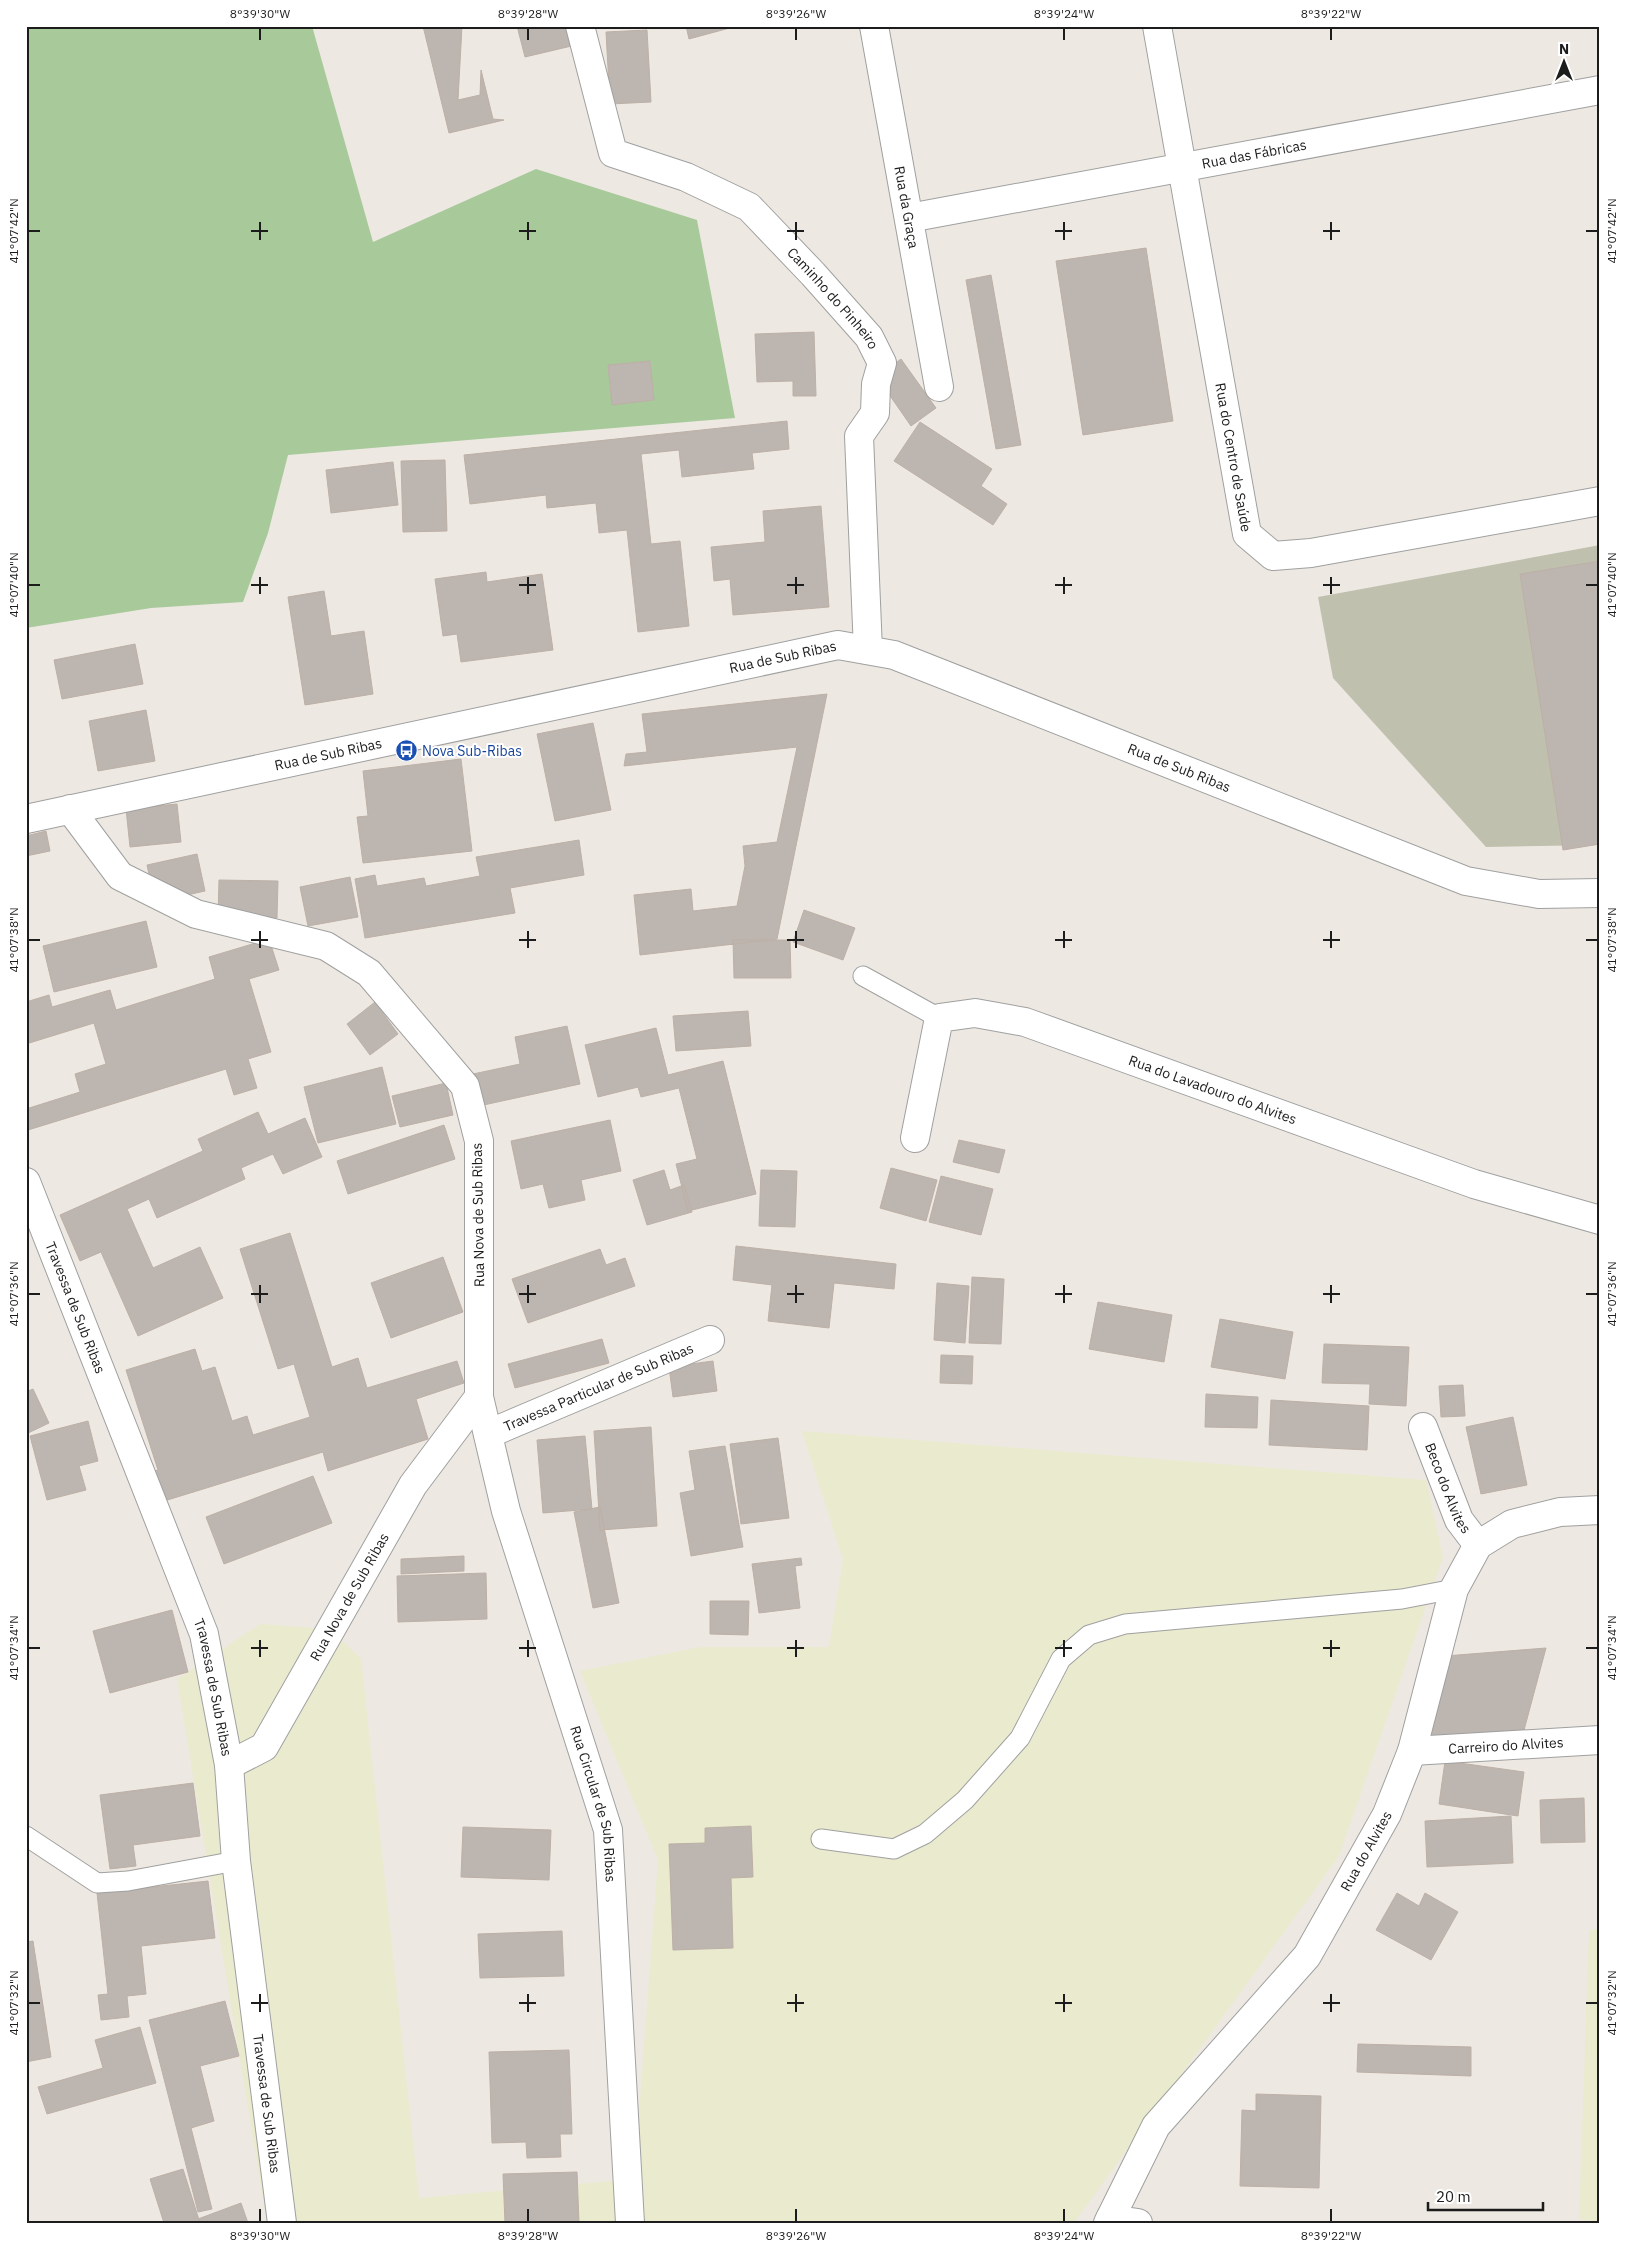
<svg xmlns="http://www.w3.org/2000/svg" width="1626" height="2249" viewBox="0 0 1626 2249" font-family="'IBM Plex Sans',sans-serif">
	<rect width="100%" height="100%" fill="#ede9e2"/>
	<path fill="#c0c0af" d="M 1600,545 L 1600,845 L 1486,847 L 1333,678 L 1318,597 Z"/>
	<path fill="#e9eace" d="M 802,1431 L 1426,1480 L 1443,1557 L 1339,1856 L 1074,2223 L 267,2223 L 177,1679 L 260,1624 L 329,1629 L 361,1658 L 419,2198 L 634,2179 L 658,1860 L 580,1671 L 700,1647 L 829,1647 L 843,1560 Z
		M 1600,1929 L 1600,2223 L 1579,2219 L 1589,1930 Z"/>
	<path fill="#a8c99a" d="M 26,26 L 312,26 L 373,242 L 536,169 L 697,220 L 735,418 L 288,455 L 268,533 L 243,602 L 151,608 L 26,628 Z"/>
	<path fill="#bdb5af" stroke="#bdb0a6" d="M 423,26 L 462,26 L 458,100 L 480,95 L 481,70 L 493,119 L 504,120 L 449,133 Z
		M 517,26 L 575,26 L 580,44 L 525,57 Z
		M 686,26 L 737,26 L 689,39 Z
		M 647,30 L 651,102 L 610,104 L 606,32 Z
		M 1146,248 L 1173,421 L 1083,435 L 1056,261 Z
		M 991,275 L 1021,445 L 996,449 L 966,280 Z
		M 814,332 L 816,396 L 793,396 L 793,381 L 757,382 L 755,334 Z
		M 901,359 L 936,408 L 911,426 L 877,377 Z
		M 650,361 L 654,400 L 612,405 L 608,365 Z
		M 787,421 L 789,449 L 752,453 L 754,469 L 682,477 L 679,450 L 641,454 L 651,544 L 680,541 L 689,626 L 638,632 L 627,530 L 599,533 L 596,503 L 547,508 L 546,495 L 470,504 L 464,455 Z
		M 920,422 L 992,469 L 981,486 L 1007,504 L 993,525 L 894,461 Z
		M 445,460 L 447,531 L 403,532 L 401,461 Z
		M 393,462 L 398,505 L 331,513 L 326,470 Z
		M 821,506 L 829,607 L 733,615 L 730,579 L 714,581 L 711,547 L 765,542 L 763,511 Z
		M 1600,561 L 1600,844 L 1563,850 L 1520,574 Z
		M 486,572 L 487,582 L 542,574 L 553,650 L 461,662 L 457,634 L 443,636 L 435,579 Z
		M 324,591 L 331,636 L 364,631 L 373,694 L 305,705 L 288,597 Z
		M 135,644 L 143,684 L 62,699 L 54,660 Z
		M 827,694 L 777,939 L 640,955 L 634,895 L 691,889 L 693,911 L 737,906 L 745,866 L 743,846 L 777,842 L 797,747 L 624,766 L 626,754 L 647,752 L 642,714 Z
		M 146,710 L 155,761 L 98,771 L 89,721 Z
		M 593,723 L 611,810 L 555,821 L 537,734 Z
		M 461,759 L 472,851 L 363,863 L 357,817 L 368,816 L 363,771 Z
		M 177,804 L 181,842 L 130,847 L 126,809 Z
		M 46,831 L 50,851 L 26,856 L 26,836 Z
		M 579,840 L 584,875 L 510,888 L 515,913 L 365,938 L 355,879 L 375,875 L 377,886 L 424,878 L 426,886 L 480,876 L 476,857 Z
		M 197,854 L 205,891 L 155,902 L 147,865 Z
		M 350,877 L 358,917 L 308,926 L 300,887 Z
		M 219,880 L 278,881 L 277,918 L 218,917 Z
		M 804,910 L 855,928 L 843,960 L 793,942 Z
		M 146,921 L 157,967 L 54,992 L 43,946 Z
		M 269,939 L 279,970 L 249,979 L 271,1052 L 248,1059 L 257,1088 L 234,1095 L 226,1069 L 28,1130 L 26,1109 L 80,1092 L 75,1074 L 106,1064 L 94,1023 L 26,1044 L 26,1002 L 49,995 L 52,1007 L 110,990 L 116,1010 L 215,979 L 209,957 Z
		M 733,940 L 790,940 L 791,978 L 734,978 Z
		M 375,1002 L 398,1034 L 370,1055 L 347,1024 Z
		M 748,1011 L 751,1046 L 676,1051 L 673,1016 Z
		M 567,1026 L 580,1084 L 479,1106 L 473,1074 L 520,1064 L 515,1037 Z
		M 656,1028 L 668,1075 L 723,1061 L 756,1194 L 688,1211 L 676,1164 L 697,1159 L 679,1088 L 641,1097 L 638,1087 L 598,1097 L 585,1045 Z
		M 382,1067 L 396,1124 L 318,1143 L 304,1087 Z
		M 446,1083 L 453,1115 L 400,1127 L 392,1096 Z
		M 258,1112 L 268,1134 L 305,1118 L 322,1157 L 283,1174 L 273,1154 L 241,1168 L 245,1179 L 157,1218 L 149,1199 L 127,1209 L 153,1268 L 200,1247 L 223,1298 L 138,1336 L 101,1252 L 80,1261 L 60,1215 L 203,1151 L 198,1139 Z
		M 610,1120 L 621,1171 L 581,1180 L 585,1200 L 549,1208 L 543,1184 L 521,1189 L 511,1141 Z
		M 444,1125 L 455,1159 L 348,1194 L 337,1161 Z
		M 959,1140 L 1005,1150 L 999,1173 L 953,1162 Z
		M 891,1168 L 937,1180 L 926,1221 L 880,1208 Z
		M 664,1170 L 670,1190 L 684,1185 L 692,1212 L 647,1225 L 633,1180 Z
		M 761,1170 L 797,1171 L 795,1227 L 759,1226 Z
		M 941,1176 L 993,1189 L 981,1235 L 929,1222 Z
		M 290,1233 L 332,1367 L 358,1358 L 367,1388 L 457,1361 L 464,1383 L 416,1399 L 428,1439 L 328,1471 L 323,1452 L 161,1502 L 151,1472 L 158,1470 L 126,1370 L 195,1349 L 202,1371 L 215,1367 L 232,1421 L 247,1416 L 253,1435 L 310,1417 L 294,1364 L 278,1369 L 240,1249 Z
		M 736,1246 L 896,1264 L 894,1289 L 834,1283 L 829,1328 L 768,1321 L 772,1285 L 733,1280 Z
		M 600,1249 L 606,1265 L 625,1258 L 635,1286 L 528,1323 L 512,1279 Z
		M 443,1257 L 463,1312 L 391,1338 L 371,1283 Z
		M 972,1277 L 1004,1279 L 1001,1344 L 969,1343 Z
		M 937,1283 L 969,1286 L 965,1343 L 934,1340 Z
		M 1098,1302 L 1172,1315 L 1164,1362 L 1089,1349 Z
		M 1220,1319 L 1293,1332 L 1285,1379 L 1211,1367 Z
		M 602,1339 L 609,1363 L 515,1388 L 508,1364 Z
		M 1324,1344 L 1409,1347 L 1406,1406 L 1369,1404 L 1370,1384 L 1322,1383 Z
		M 941,1355 L 973,1356 L 972,1384 L 940,1383 Z
		M 713,1361 L 717,1391 L 673,1397 L 669,1367 Z
		M 1463,1385 L 1465,1416 L 1441,1417 L 1439,1386 Z
		M 33,1389 L 49,1423 L 26,1434 L 26,1392 Z
		M 1206,1394 L 1258,1397 L 1257,1428 L 1205,1427 Z
		M 1271,1400 L 1369,1406 L 1367,1450 L 1269,1445 Z
		M 1513,1417 L 1527,1485 L 1481,1494 L 1466,1427 Z
		M 88,1421 L 98,1461 L 79,1466 L 86,1490 L 47,1500 L 30,1436 Z
		M 651,1427 L 657,1526 L 600,1530 L 594,1431 Z
		M 585,1436 L 592,1509 L 543,1513 L 537,1440 Z
		M 778,1438 L 789,1518 L 741,1524 L 730,1444 Z
		M 725,1446 L 743,1547 L 691,1556 L 680,1493 L 695,1490 L 689,1451 Z
		M 313,1476 L 332,1523 L 224,1564 L 206,1517 Z
		M 600,1507 L 619,1603 L 593,1608 L 574,1512 Z
		M 464,1556 L 464,1571 L 401,1574 L 401,1559 Z
		M 801,1558 L 802,1565 L 795,1566 L 800,1608 L 759,1613 L 752,1564 Z
		M 486,1573 L 487,1619 L 398,1622 L 397,1576 Z
		M 710,1601 L 749,1601 L 748,1635 L 710,1634 Z
		M 172,1610 L 188,1672 L 110,1693 L 93,1631 Z
		M 1546,1648 L 1523,1734 L 1420,1739 L 1445,1656 Z
		M 1445,1761 L 1524,1772 L 1518,1816 L 1439,1804 Z
		M 193,1783 L 200,1836 L 133,1845 L 136,1866 L 110,1869 L 100,1795 Z
		M 1584,1798 L 1585,1842 L 1541,1843 L 1540,1800 Z
		M 1511,1816 L 1513,1863 L 1427,1867 L 1425,1821 Z
		M 751,1826 L 753,1877 L 731,1878 L 733,1948 L 673,1950 L 669,1844 L 705,1843 L 705,1828 Z
		M 463,1827 L 551,1830 L 549,1880 L 461,1877 Z
		M 208,1881 L 215,1938 L 141,1946 L 146,1994 L 127,1996 L 129,2017 L 101,2020 L 98,1995 L 108,1994 L 97,1893 Z
		M 1397,1893 L 1419,1906 L 1425,1893 L 1458,1912 L 1431,1960 L 1376,1930 Z
		M 562,1931 L 564,1976 L 480,1978 L 478,1934 Z
		M 33,1941 L 51,2057 L 26,2062 L 26,1942 Z
		M 225,2001 L 239,2056 L 200,2066 L 214,2121 L 191,2128 L 212,2209 L 198,2212 L 149,2020 Z
		M 140,2027 L 156,2083 L 47,2114 L 38,2087 L 103,2068 L 95,2040 Z
		M 1358,2044 L 1471,2047 L 1471,2076 L 1357,2072 Z
		M 569,2050 L 572,2134 L 560,2134 L 561,2157 L 527,2158 L 526,2142 L 492,2143 L 489,2052 Z
		M 1256,2094 L 1321,2096 L 1319,2188 L 1240,2186 L 1242,2110 L 1256,2111 Z
		M 183,2169 L 200,2223 L 164,2223 L 150,2179 Z
		M 577,2172 L 579,2223 L 505,2223 L 503,2174 Z
		M 241,2203 L 248,2223 L 199,2223 L 198,2219 Z"/>
	<g fill="none" stroke-linecap="round" stroke-linejoin="round">
		<defs>
			<path id="service" d="M 863,976 L 939,1018
				M 26,1836 L 97,1883 L 128,1881 L 236,1861
				M 821,1839 L 894,1849 L 925,1834 L 965,1800 L 1020,1738 L 1061,1659 L 1089,1635 L 1125,1624 L 1402,1599 L 1454,1589"/>
			<g id="minor">
				<path id="s1" d="M 580,26 L 613,153 L 686,177 L 749,207 L 813,274 L 869,337 L 882,363 L 876,384 L 875,413 L 859,436 L 868,650"/>
				<path id="s2" d="M 874,26 L 939,387"/>
				<path id="s3" d="M 1157,26 L 1247,534 L 1273,556 L 1311,553 L 1600,501"/>
				<path id="s4" d="M 909,218 L 1600,90"/>
				<path id="s5" d="M 70,809 L 120,876 L 196,914 L 326,946 L 369,973 L 465,1086 L 479,1141 L 479,1397 L 506,1511 L 608,1830 L 630,2223"/>
				<path id="s6" d="M 26,819 L 838,645 L 894,655 L 1466,881 L 1539,894 L 1600,893"/>
				<path id="s7" d="M 915,1138 L 939,1018 L 975,1013 L 1025,1022 L 1474,1184 L 1600,1220"/>
				<path id="s8" d="M 26,1182 L 204,1634 L 229,1765 L 236,1861 L 282,2223"/>
				<path id="s9" d="M 1423,1427 L 1459,1520 L 1478,1545"/>
				<path id="s10" d="M 488,1434 L 710,1340"/>
				<path id="s11" d="M 1412,1751 L 1600,1740"/>
				<path id="s12" d="M 229,1765 L 264,1747 L 413,1485 L 479,1397"/>
				<path d="M 1110,2219 L 1138,2223"/>
				<path id="s13" d="M 1108,2223 L 1156,2126 L 1307,1956 L 1387,1814 L 1412,1751 L 1454,1589 L 1478,1545 L 1512,1524 L 1560,1512 L 1600,1510"/>
			</g>
		</defs>
		<use href="#service" stroke="#a0a0a0" stroke-width="21"/>
		<use href="#minor" stroke="#a0a0a0" stroke-width="30"/>
		<use href="#service" stroke="#fff" stroke-width="19"/>
		<use href="#minor" stroke="#fff" stroke-width="28"/>
	</g>
	<path fill="none" stroke="#1c1c1c" stroke-width="2" d="M 260,28 L 260,40M 528,28 L 528,40M 796,28 L 796,40M 1064,28 L 1064,40M 1331,28 L 1331,40M 260,222 L 260,240M 528,222 L 528,240M 796,222 L 796,240M 1064,222 L 1064,240M 1331,222 L 1331,240M 28,231 L 40,231M 251,231 L 268,231M 519,231 L 536,231M 787,231 L 804,231M 1055,231 L 1072,231M 1323,231 L 1340,231M 1586,231 L 1598,231M 260,577 L 260,594M 528,577 L 528,594M 796,577 L 796,594M 1064,577 L 1064,594M 1331,577 L 1331,594M 28,585 L 40,585M 251,585 L 268,585M 519,585 L 536,585M 787,585 L 804,585M 1055,585 L 1072,585M 1323,585 L 1340,585M 1586,585 L 1598,585M 260,931 L 260,948M 528,931 L 528,948M 796,931 L 796,948M 1064,931 L 1064,948M 1331,931 L 1331,948M 28,940 L 40,940M 251,940 L 268,940M 519,940 L 536,940M 787,940 L 804,940M 1055,940 L 1072,940M 1323,940 L 1340,940M 1586,940 L 1598,940M 260,1285 L 260,1303M 528,1285 L 528,1303M 796,1285 L 796,1303M 1064,1285 L 1064,1303M 1331,1285 L 1331,1303M 28,1294 L 40,1294M 251,1294 L 268,1294M 519,1294 L 536,1294M 787,1294 L 804,1294M 1055,1294 L 1072,1294M 1323,1294 L 1340,1294M 1586,1294 L 1598,1294M 260,1640 L 260,1657M 528,1640 L 528,1657M 796,1640 L 796,1657M 1064,1640 L 1064,1657M 1331,1640 L 1331,1657M 28,1648 L 40,1648M 251,1648 L 268,1648M 519,1648 L 536,1648M 787,1648 L 804,1648M 1055,1648 L 1072,1648M 1323,1648 L 1340,1648M 1586,1648 L 1598,1648M 260,1994 L 260,2012M 528,1994 L 528,2012M 796,1994 L 796,2012M 1064,1994 L 1064,2012M 1331,1994 L 1331,2012M 28,2003 L 40,2003M 251,2003 L 268,2003M 519,2003 L 536,2003M 787,2003 L 804,2003M 1055,2003 L 1072,2003M 1323,2003 L 1340,2003M 1586,2003 L 1598,2003M 260,2209 L 260,2222M 528,2209 L 528,2222M 796,2209 L 796,2222M 1064,2209 L 1064,2222M 1331,2209 L 1331,2222"/>
	<defs>
		<symbol id="bus-disc" viewBox="-11 -11 22 22"><circle r="9.5" fill="#1a4fb4" stroke="#fff"/><path d="M-5-6H5V4H4V6H2V4H-2V6H-4V4H-5ZM-3.5-4V0h7V-4ZM-3.5 1.2v1.5H-2V1.2ZM2 1.2v1.5H3.5V1.2Z" fill="#fff"/></symbol>
	</defs>
	<g fill-rule="evenodd">
		<use href="#bus-disc" x="394" y="738" width="25" height="25"/>
	</g>
	<g text-anchor="middle" dominant-baseline="central" stroke-width="4" stroke-linejoin="round" paint-order="stroke">
		<g font-size="14" fill="#1c1c1c" stroke="#fff">
			<text stroke="none"><textPath href="#s4" startOffset="351">Rua das Fábricas</textPath></text>
			<text stroke="none"><textPath href="#s2" startOffset="184">Rua da Graça</textPath></text>
			<text stroke="none"><textPath href="#s1" startOffset="402">Caminho do Pinheiro</textPath></text>
			<text stroke="none"><textPath href="#s3" startOffset="438">Rua do Centro de Saúde</textPath></text>
			<text stroke="none"><textPath href="#s6" startOffset="774">Rua de Sub Ribas</textPath></text>
			<text stroke="none"><textPath href="#s6" startOffset="309">Rua de Sub Ribas</textPath></text>
			<text stroke="none"><textPath href="#s6" startOffset="1194">Rua de Sub Ribas</textPath></text>
			<text stroke="none"><textPath href="#s7" startOffset="409">Rua do Lavadouro do Alvites</textPath></text>
			<text transform="translate(478 1215) rotate(-91)">Rua Nova de Sub Ribas</text>
			<text stroke="none"><textPath href="#s8" startOffset="135">Travessa de Sub Ribas</textPath></text>
			<text stroke="none"><textPath href="#s10" startOffset="120">Travessa Particular de Sub Ribas</textPath></text>
			<text stroke="none"><textPath href="#s9" startOffset="66">Beco do Alvites</textPath></text>
			<text stroke="none"><textPath href="#s12" startOffset="212">Rua Nova de Sub Ribas</textPath></text>
			<text stroke="none"><textPath href="#s8" startOffset="540">Travessa de Sub Ribas</textPath></text>
			<text stroke="none"><textPath href="#s11" startOffset="94">Carreiro do Alvites</textPath></text>
			<text stroke="none"><textPath href="#s5" startOffset="1238">Rua Circular de Sub Ribas</textPath></text>
			<text stroke="none"><textPath href="#s13" startOffset="456">Rua do Alvites</textPath></text>
			<text stroke="none"><textPath href="#s8" startOffset="960">Travessa de Sub Ribas</textPath></text>
		</g>
		<g font-size="14" fill="#164399" stroke="#fff" text-anchor="start">
			<text x="422" y="751">Nova Sub-Ribas</text>
		</g>
	</g>
	<rect width="1626" height="2249" fill="none" stroke="#ffffff" stroke-width="55"/>
	<g transform="translate(1564 62)" stroke="#ffffff" stroke-width="4" paint-order="stroke">
	<path d="M0-4L9 19L0 12L-9 19Z" fill="#1c1c1c"/>
	<text y="-8" font-size="14" font-weight="bold" text-anchor="middle" fill="#1c1c1c">N</text>
	</g>
	<path d="M1428 2202v8h115v-8" fill="none" stroke="#1c1c1c" stroke-width="2.5"/>
	<text x="1436" y="2202" font-size="15" fill="#1c1c1c" stroke="#ffffff" stroke-width="4" paint-order="stroke">20 m</text>
	<rect x="28" y="28" width="1570" height="2194" fill="none" stroke="#1c1c1c" stroke-width="2"/>
	<g font-size="12" text-anchor="middle" fill="#1c1c1c">
		<text x="260" y="18">8°39'30"W</text>
		<text x="528" y="18">8°39'28"W</text>
		<text x="796" y="18">8°39'26"W</text>
		<text x="1064" y="18">8°39'24"W</text>
		<text x="1331" y="18">8°39'22"W</text>
		<text transform="translate(14 231) rotate(-90)" y="4">41°07'42"N</text>
		<text transform="translate(1612 231) rotate(-90)" y="4">41°07'42"N</text>
		<text transform="translate(14 585) rotate(-90)" y="4">41°07'40"N</text>
		<text transform="translate(1612 585) rotate(-90)" y="4">41°07'40"N</text>
		<text transform="translate(14 940) rotate(-90)" y="4">41°07'38"N</text>
		<text transform="translate(1612 940) rotate(-90)" y="4">41°07'38"N</text>
		<text transform="translate(14 1294) rotate(-90)" y="4">41°07'36"N</text>
		<text transform="translate(1612 1294) rotate(-90)" y="4">41°07'36"N</text>
		<text transform="translate(14 1648) rotate(-90)" y="4">41°07'34"N</text>
		<text transform="translate(1612 1648) rotate(-90)" y="4">41°07'34"N</text>
		<text transform="translate(14 2003) rotate(-90)" y="4">41°07'32"N</text>
		<text transform="translate(1612 2003) rotate(-90)" y="4">41°07'32"N</text>
		<text x="260" y="2240">8°39'30"W</text>
		<text x="528" y="2240">8°39'28"W</text>
		<text x="796" y="2240">8°39'26"W</text>
		<text x="1064" y="2240">8°39'24"W</text>
		<text x="1331" y="2240">8°39'22"W</text>
	</g>
</svg>
